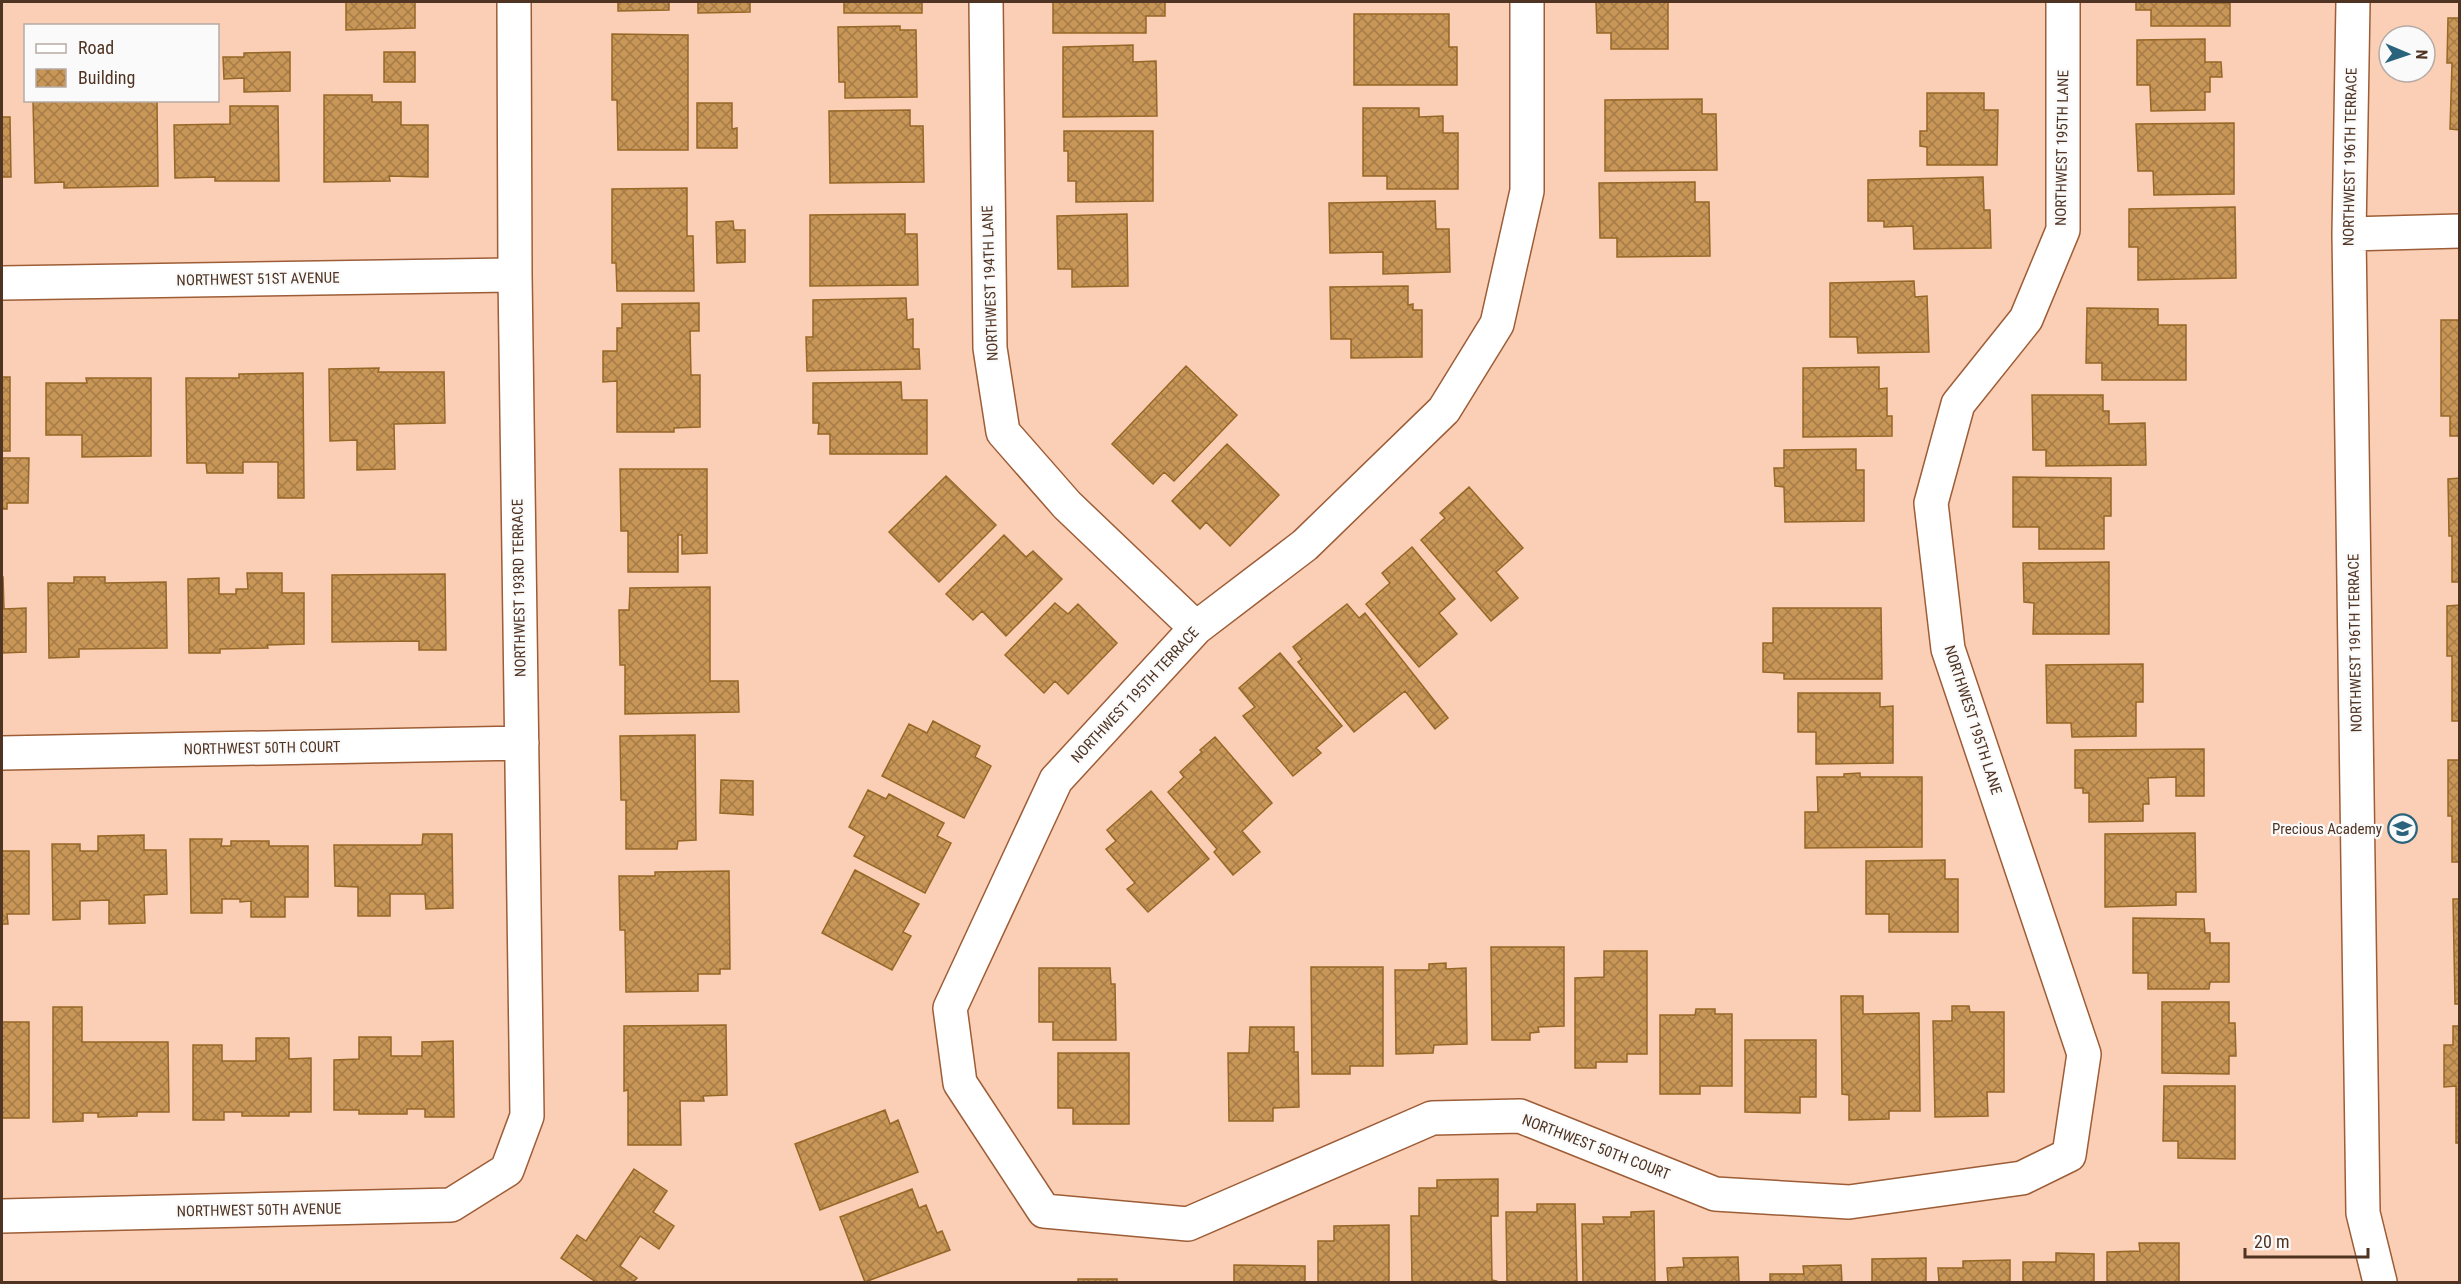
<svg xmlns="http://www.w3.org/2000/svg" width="2461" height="1284" viewBox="0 0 2461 1284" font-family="'Roboto Condensed',sans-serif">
	<defs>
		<pattern id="building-cross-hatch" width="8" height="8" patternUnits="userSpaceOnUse" patternTransform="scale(1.5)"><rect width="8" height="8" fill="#c89657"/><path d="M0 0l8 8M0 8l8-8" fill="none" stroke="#a57b48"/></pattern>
	</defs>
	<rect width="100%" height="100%" fill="#fbcfb6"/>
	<path fill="url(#building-cross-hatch)" stroke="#966726" stroke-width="1.5" d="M 346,2 L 415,2 L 415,28 L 346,30 Z
		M 618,2 L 669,2 L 669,10 L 618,11 Z
		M 698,2 L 750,2 L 750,12 L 698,13 Z
		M 844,2 L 922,2 L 922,13 L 844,13 Z
		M 1053,2 L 1165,2 L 1165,16 L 1146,16 L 1146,33 L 1053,33 Z
		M 1596,2 L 1668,2 L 1668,49 L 1611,49 L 1611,33 L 1597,33 Z
		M 2136,2 L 2230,3 L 2230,26 L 2151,26 L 2151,10 L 2136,10 Z
		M 1354,14 L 1449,14 L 1449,47 L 1457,47 L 1457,85 L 1354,85 Z
		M 2448,18 L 2460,18 L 2460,130 L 2450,129 L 2452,63 L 2447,63 Z
		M 900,26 L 900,30 L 916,30 L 917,97 L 845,98 L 845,82 L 839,82 L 838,27 Z
		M 612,34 L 688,35 L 688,150 L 618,150 L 617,100 L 612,100 Z
		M 2205,39 L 2205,62 L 2221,62 L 2222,77 L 2210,77 L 2210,92 L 2205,92 L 2205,110 L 2151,111 L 2150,85 L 2137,85 L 2137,40 Z
		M 1133,45 L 1133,62 L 1156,61 L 1157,116 L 1063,117 L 1063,47 Z
		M 290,52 L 290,91 L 244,92 L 244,78 L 224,79 L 223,57 L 244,57 L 244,53 Z
		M 384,52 L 415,52 L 415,82 L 384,82 Z
		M 1927,93 L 1984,93 L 1984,110 L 1998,110 L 1997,165 L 1927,165 L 1927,147 L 1920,146 L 1920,131 L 1927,131 Z
		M 324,95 L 372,95 L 372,102 L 401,102 L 401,125 L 428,125 L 428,177 L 389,176 L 390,181 L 324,182 Z
		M 1702,99 L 1702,114 L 1716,114 L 1717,170 L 1605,171 L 1605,100 Z
		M 157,100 L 158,186 L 64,188 L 64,182 L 35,183 L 33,102 Z
		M 697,103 L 732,103 L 732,129 L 737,128 L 737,148 L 697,148 Z
		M 230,106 L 278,106 L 279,181 L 215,181 L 215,177 L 175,178 L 174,125 L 230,124 Z
		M 1363,108 L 1419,108 L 1419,117 L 1443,116 L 1443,133 L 1458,133 L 1458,189 L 1387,189 L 1387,176 L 1363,176 Z
		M 910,110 L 910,126 L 923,126 L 924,182 L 830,183 L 829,111 Z
		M 2,117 L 10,117 L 11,177 L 2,177 Z
		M 2234,123 L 2234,194 L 2154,195 L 2153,171 L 2138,171 L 2136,124 Z
		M 1064,131 L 1153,131 L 1153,201 L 1076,202 L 1076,181 L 1068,181 L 1068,151 L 1064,151 Z
		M 1983,177 L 1984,210 L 1990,210 L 1991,248 L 1914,249 L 1913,226 L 1884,227 L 1884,221 L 1868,221 L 1868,180 Z
		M 1695,182 L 1695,202 L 1709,202 L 1710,256 L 1617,257 L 1617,238 L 1600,238 L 1599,183 Z
		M 687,188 L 687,236 L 693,236 L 694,291 L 617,291 L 616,263 L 612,263 L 612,189 Z
		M 1435,201 L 1436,229 L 1449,229 L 1450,272 L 1383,274 L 1383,252 L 1330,253 L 1329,203 Z
		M 2235,207 L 2236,278 L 2138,280 L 2138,247 L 2129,247 L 2129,209 Z
		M 905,214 L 905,234 L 917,234 L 918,285 L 810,286 L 810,215 Z
		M 1127,214 L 1128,286 L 1072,287 L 1072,269 L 1058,269 L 1057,216 Z
		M 733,221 L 734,230 L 745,230 L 745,262 L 717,263 L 716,222 Z
		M 1914,281 L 1915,297 L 1927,296 L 1929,352 L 1858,353 L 1857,337 L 1830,337 L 1830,283 Z
		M 1408,286 L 1408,305 L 1413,304 L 1413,310 L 1422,310 L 1422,357 L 1351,358 L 1351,339 L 1331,339 L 1330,287 Z
		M 906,298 L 907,320 L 913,319 L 913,349 L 919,349 L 920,369 L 807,371 L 806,337 L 813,337 L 813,300 Z
		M 699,303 L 699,331 L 690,331 L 691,375 L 700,375 L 700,427 L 674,428 L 674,432 L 617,432 L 617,381 L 603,382 L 603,351 L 617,351 L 617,328 L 622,328 L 622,304 Z
		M 2087,308 L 2158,309 L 2158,325 L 2186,325 L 2186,380 L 2102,380 L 2102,363 L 2086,363 Z
		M 2441,320 L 2460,320 L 2460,436 L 2450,436 L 2450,416 L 2441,416 Z
		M 1186,366 L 1237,415 L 1174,481 L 1164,472 L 1153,484 L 1112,444 Z
		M 1879,367 L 1879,389 L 1887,388 L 1887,416 L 1892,416 L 1892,436 L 1803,437 L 1803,368 Z
		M 379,368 L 378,372 L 444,372 L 445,423 L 394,424 L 395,469 L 357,470 L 357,440 L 330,441 L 329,369 Z
		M 303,373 L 304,498 L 278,498 L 278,462 L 243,462 L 243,473 L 207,473 L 206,463 L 187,463 L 186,378 L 239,378 L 239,374 Z
		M 2,377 L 10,377 L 10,451 L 2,451 Z
		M 86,378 L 151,378 L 151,456 L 82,457 L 82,435 L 46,435 L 46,383 L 87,383 Z
		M 901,382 L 902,400 L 927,400 L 927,454 L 830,454 L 830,434 L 818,434 L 819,423 L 813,423 L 813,383 Z
		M 2032,395 L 2103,395 L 2103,411 L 2109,411 L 2109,424 L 2145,423 L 2146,465 L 2046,466 L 2046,450 L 2033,450 Z
		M 1227,444 L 1279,495 L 1230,546 L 1206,522 L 1200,529 L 1172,501 Z
		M 1856,449 L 1856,470 L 1864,470 L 1864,521 L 1785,522 L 1784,487 L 1775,486 L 1774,468 L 1784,468 L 1784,450 Z
		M 2,458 L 29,458 L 28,503 L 7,503 L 7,509 L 2,509 Z
		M 620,469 L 707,469 L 707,553 L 682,554 L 682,535 L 678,535 L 678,572 L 628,572 L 628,531 L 621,531 Z
		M 946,476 L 996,525 L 939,582 L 889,532 Z
		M 2013,477 L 2111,478 L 2111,516 L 2104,516 L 2104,549 L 2039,549 L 2039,527 L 2013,527 Z
		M 2460,478 L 2460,582 L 2452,582 L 2452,536 L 2449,536 L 2448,479 Z
		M 1469,487 L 1523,548 L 1496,572 L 1518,598 L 1491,621 L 1421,540 L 1445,518 L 1440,513 Z
		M 1004,535 L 1026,557 L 1033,551 L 1062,579 L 1006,636 L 982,611 L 973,620 L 946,594 Z
		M 1412,547 L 1455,599 L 1439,613 L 1457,634 L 1419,667 L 1366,604 L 1390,583 L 1382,573 Z
		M 2109,562 L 2109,634 L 2033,634 L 2034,603 L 2024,602 L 2023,563 Z
		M 247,573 L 282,573 L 282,593 L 304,593 L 304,644 L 267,645 L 268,648 L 220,649 L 220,653 L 189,653 L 188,579 L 219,578 L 219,594 L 236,594 L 236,589 L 248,589 Z
		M 445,574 L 446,650 L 419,650 L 419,641 L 332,642 L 332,575 Z
		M 2,577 L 3,577 L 4,609 L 26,608 L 26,652 L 2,653 Z
		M 74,577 L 105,577 L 105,583 L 166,582 L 167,648 L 79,649 L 79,657 L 49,658 L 48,583 L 74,583 Z
		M 710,587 L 710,681 L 738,681 L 739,712 L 625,714 L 625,665 L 620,665 L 619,610 L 629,610 L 630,588 Z
		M 1055,603 L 1068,614 L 1078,604 L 1117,643 L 1068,694 L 1055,681 L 1044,693 L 1005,655 Z
		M 1347,604 L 1359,618 L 1365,613 L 1448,718 L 1435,729 L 1405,691 L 1354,732 L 1298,662 L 1302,659 L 1293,647 Z
		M 2460,605 L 2460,721 L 2452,721 L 2452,656 L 2447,656 L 2447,606 Z
		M 1773,608 L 1881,608 L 1882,679 L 1784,679 L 1784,673 L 1763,672 L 1763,643 L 1773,643 Z
		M 1280,653 L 1342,726 L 1316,748 L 1321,753 L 1293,776 L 1243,716 L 1255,707 L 1239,688 Z
		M 2143,664 L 2143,702 L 2136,702 L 2136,736 L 2072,737 L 2071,723 L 2047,723 L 2046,665 Z
		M 1798,693 L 1880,693 L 1880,707 L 1893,706 L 1893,763 L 1816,764 L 1816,732 L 1798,732 Z
		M 933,721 L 980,746 L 975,757 L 991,766 L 964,818 L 882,776 L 909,724 L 927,733 Z
		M 695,735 L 696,840 L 678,841 L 677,849 L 626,849 L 626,800 L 621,800 L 620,736 Z
		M 1215,737 L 1272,803 L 1242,831 L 1260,852 L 1233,875 L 1214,852 L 1217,849 L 1168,792 L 1184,777 L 1180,772 L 1202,752 L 1200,750 Z
		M 2204,749 L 2204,796 L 2176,796 L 2176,777 L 2148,778 L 2149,804 L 2143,804 L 2143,821 L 2089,822 L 2089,793 L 2083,793 L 2083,788 L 2075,788 L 2075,750 Z
		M 2448,760 L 2460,760 L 2460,862 L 2452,862 L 2452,816 L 2448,816 Z
		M 1860,773 L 1860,777 L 1922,777 L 1922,847 L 1805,848 L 1805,812 L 1818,812 L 1817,777 L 1844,777 L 1844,774 Z
		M 721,780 L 753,781 L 753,815 L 720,813 Z
		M 868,790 L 886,799 L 889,794 L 944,823 L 937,836 L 951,843 L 925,893 L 854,856 L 865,836 L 849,827 Z
		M 1151,791 L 1209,859 L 1148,912 L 1127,889 L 1135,883 L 1106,849 L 1116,841 L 1107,830 Z
		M 2195,833 L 2196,892 L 2176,892 L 2176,905 L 2105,907 L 2105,834 Z
		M 423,834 L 452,834 L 453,908 L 426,909 L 425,894 L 390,894 L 390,916 L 358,916 L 358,887 L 335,886 L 334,845 L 422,845 Z
		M 144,835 L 144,850 L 166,850 L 167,894 L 144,895 L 145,923 L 109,924 L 109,900 L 80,901 L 80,919 L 53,920 L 52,844 L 80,844 L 80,851 L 98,851 L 98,836 Z
		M 190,839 L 222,839 L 221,846 L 231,846 L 231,841 L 269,841 L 269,846 L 308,846 L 308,897 L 285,897 L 285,917 L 251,917 L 251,901 L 240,902 L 240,899 L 222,899 L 222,913 L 191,913 Z
		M 2,851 L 29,851 L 29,914 L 7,914 L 8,924 L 2,924 Z
		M 1945,860 L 1945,879 L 1958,879 L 1958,932 L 1889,932 L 1889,914 L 1866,914 L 1866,861 Z
		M 855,870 L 919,904 L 903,932 L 911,936 L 892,970 L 822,933 Z
		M 729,871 L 730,969 L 720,969 L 720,974 L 698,974 L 698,991 L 626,992 L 625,930 L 620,930 L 619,876 L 655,876 L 655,872 Z
		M 2453,899 L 2460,899 L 2460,1004 L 2455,1004 Z
		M 2133,918 L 2204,919 L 2205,933 L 2210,933 L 2210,943 L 2229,943 L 2229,982 L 2210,982 L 2209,989 L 2148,989 L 2148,973 L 2133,973 Z
		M 1491,947 L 1564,947 L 1564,1026 L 1538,1027 L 1539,1032 L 1530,1033 L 1530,1040 L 1492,1040 Z
		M 1604,951 L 1647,951 L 1647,1054 L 1627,1054 L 1627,1062 L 1596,1062 L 1596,1068 L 1575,1068 L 1575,978 L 1604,977 Z
		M 1446,963 L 1446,969 L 1466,968 L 1467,1044 L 1434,1045 L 1433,1053 L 1396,1054 L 1395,970 L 1429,970 L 1429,964 Z
		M 1311,967 L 1383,967 L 1383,1066 L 1350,1066 L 1350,1074 L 1312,1074 Z
		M 1039,968 L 1110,968 L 1111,984 L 1115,984 L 1116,1040 L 1053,1040 L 1053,1022 L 1039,1022 Z
		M 1841,996 L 1863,996 L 1863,1014 L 1919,1013 L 1920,1111 L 1889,1111 L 1889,1119 L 1849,1120 L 1849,1095 L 1842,1094 Z
		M 2162,1002 L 2229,1002 L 2229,1023 L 2235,1023 L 2236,1056 L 2229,1056 L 2229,1074 L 2162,1073 Z
		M 1952,1006 L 1969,1006 L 1970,1012 L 2004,1012 L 2004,1092 L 1987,1092 L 1988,1116 L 1935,1117 L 1933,1021 L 1952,1021 Z
		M 53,1007 L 82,1007 L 82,1042 L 168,1042 L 169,1112 L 137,1112 L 137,1116 L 98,1117 L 98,1113 L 83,1113 L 83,1121 L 53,1122 Z
		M 1696,1009 L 1715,1009 L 1715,1014 L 1732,1014 L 1732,1086 L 1700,1086 L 1700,1094 L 1660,1094 L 1660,1015 L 1695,1015 Z
		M 2,1022 L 29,1022 L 29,1118 L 2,1118 Z
		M 726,1025 L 727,1095 L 703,1096 L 704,1101 L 680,1101 L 681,1145 L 628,1145 L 628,1090 L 624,1091 L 624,1026 Z
		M 2453,1026 L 2460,1026 L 2460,1143 L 2456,1143 L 2456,1086 L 2444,1087 L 2444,1045 L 2453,1045 Z
		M 1250,1027 L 1294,1027 L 1294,1052 L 1298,1052 L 1299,1107 L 1273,1108 L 1273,1121 L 1229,1121 L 1228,1053 L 1249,1053 Z
		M 359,1037 L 391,1037 L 391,1056 L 422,1056 L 422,1042 L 453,1041 L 454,1117 L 425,1117 L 425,1109 L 407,1109 L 407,1114 L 359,1114 L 359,1110 L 334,1110 L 334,1060 L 359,1059 Z
		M 256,1038 L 289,1038 L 289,1059 L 311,1058 L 311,1112 L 289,1112 L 289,1116 L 242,1116 L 242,1112 L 224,1112 L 224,1120 L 193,1120 L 193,1045 L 222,1045 L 222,1061 L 256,1061 Z
		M 1745,1040 L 1816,1040 L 1816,1097 L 1800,1097 L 1800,1113 L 1745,1112 Z
		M 1058,1053 L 1129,1053 L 1129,1124 L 1073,1124 L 1073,1108 L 1058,1108 Z
		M 2164,1086 L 2235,1086 L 2235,1159 L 2178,1158 L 2178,1141 L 2163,1141 Z
		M 885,1110 L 890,1124 L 898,1120 L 918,1172 L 820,1210 L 795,1144 Z
		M 634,1169 L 667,1191 L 653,1212 L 674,1226 L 659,1249 L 640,1236 L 620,1266 L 637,1278 L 633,1282 L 596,1282 L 561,1258 L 577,1235 L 586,1241 Z
		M 1498,1179 L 1498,1216 L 1491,1216 L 1492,1280 L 1497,1281 L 1497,1282 L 1412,1282 L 1411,1216 L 1419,1216 L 1419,1188 L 1437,1188 L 1437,1180 Z
		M 912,1189 L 919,1208 L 926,1205 L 937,1233 L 942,1231 L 950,1250 L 865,1282 L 840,1217 Z
		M 1537,1204 L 1575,1204 L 1577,1282 L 1507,1282 L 1506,1212 L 1537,1212 Z
		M 1654,1211 L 1655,1282 L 1583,1282 L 1582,1224 L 1604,1224 L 1603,1217 L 1631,1217 L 1631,1212 Z
		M 1389,1225 L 1389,1282 L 1318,1282 L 1318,1241 L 1334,1241 L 1334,1226 Z
		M 2139,1243 L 2179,1243 L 2179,1282 L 2107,1282 L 2107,1252 L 2140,1251 Z
		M 2056,1253 L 2094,1254 L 2094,1282 L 2023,1282 L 2023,1262 L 2056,1262 Z
		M 1738,1257 L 1739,1282 L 1668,1282 L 1667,1268 L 1684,1267 L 1683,1258 Z
		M 1926,1258 L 1926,1282 L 1872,1282 L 1872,1259 Z
		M 2010,1260 L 2010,1282 L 1939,1282 L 1938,1268 L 1963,1268 L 1963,1261 Z
		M 1234,1265 L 1305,1266 L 1305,1282 L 1234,1282 Z
		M 1841,1265 L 1842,1282 L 1770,1282 L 1770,1274 L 1804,1274 L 1803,1266 Z
		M 1078,1279 L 1117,1279 L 1117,1282 L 1078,1282 Z"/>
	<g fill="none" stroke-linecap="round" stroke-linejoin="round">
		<defs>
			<path id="minor" d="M 986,2 L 990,348 L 1003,432 L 1067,505 L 1196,628
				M 1527,2 L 1527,191 L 1497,324 L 1444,410 L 1305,545 L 1196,628 L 1056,780 L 950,1008 L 960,1083 L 1044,1211 L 1188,1224 L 1432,1118 L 1520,1116 L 1715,1194 L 1849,1202 L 2022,1178 L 2069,1155 L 2084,1054 L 1948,649 L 1931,503 L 1958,404 L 2026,319 L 2063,230 L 2063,2
				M 2353,2 L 2349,234 L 2363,1213 L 2380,1282
				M 2349,234 L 2460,231
				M 2,283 L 515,275
				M 2,753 L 522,743
				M 2,1216 L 451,1205 L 507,1170 L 527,1116 L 515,275 L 514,2"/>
		</defs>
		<use href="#minor" stroke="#9d5d36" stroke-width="36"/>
		<use href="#minor" stroke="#fff" stroke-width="33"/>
	</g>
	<defs>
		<symbol id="school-ring" viewBox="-11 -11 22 22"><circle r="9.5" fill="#fafafa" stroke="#2a637c" stroke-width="1.5"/><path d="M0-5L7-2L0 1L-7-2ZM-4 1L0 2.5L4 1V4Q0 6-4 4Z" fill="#2a637c"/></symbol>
	</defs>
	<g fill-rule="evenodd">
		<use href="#school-ring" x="2386" y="812" width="33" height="33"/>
	</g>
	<g text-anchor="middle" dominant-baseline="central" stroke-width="4.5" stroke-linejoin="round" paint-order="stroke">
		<g font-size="15" fill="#503423" stroke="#fafafa">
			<text transform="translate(2062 148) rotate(-89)">NORTHWEST 195TH LANE</text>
			<text transform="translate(2350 157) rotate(-89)">NORTHWEST 196TH TERRACE</text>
			<text transform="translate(258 279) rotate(-1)">NORTHWEST 51ST AVENUE</text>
			<text transform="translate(990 283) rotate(-92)">NORTHWEST 194TH LANE</text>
			<text transform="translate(519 588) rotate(-91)">NORTHWEST 193RD TERRACE</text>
			<text transform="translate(2355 643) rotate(-91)">NORTHWEST 196TH TERRACE</text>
			<text transform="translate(1135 695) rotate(-47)">NORTHWEST 195TH TERRACE</text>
			<text transform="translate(1973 720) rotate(72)">NORTHWEST 195TH LANE</text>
			<text transform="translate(262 748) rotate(-1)">NORTHWEST 50TH COURT</text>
			<text transform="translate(1596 1147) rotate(21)">NORTHWEST 50TH COURT</text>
			<text transform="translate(259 1210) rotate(-1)">NORTHWEST 50TH AVENUE</text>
		</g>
		<g font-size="15" fill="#503423" stroke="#fafafa" text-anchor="end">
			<text x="2382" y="829">Precious Academy</text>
		</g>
	</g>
	<rect width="2461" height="1284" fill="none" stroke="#503423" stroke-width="6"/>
	<rect x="24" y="24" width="195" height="78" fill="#fafafa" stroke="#b6aba4" stroke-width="1.5"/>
	<rect x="36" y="44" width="30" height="9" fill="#ffffff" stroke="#b6aba4" stroke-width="1.5"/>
	<text x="78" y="54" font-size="18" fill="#503423">Road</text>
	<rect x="36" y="69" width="30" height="18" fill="url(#building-cross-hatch)" stroke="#b6aba4" stroke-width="1.5"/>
	<text x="78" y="84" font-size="18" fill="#503423">Building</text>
	<g transform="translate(2407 54) rotate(92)"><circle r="28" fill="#fafafa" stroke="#b6aba4" stroke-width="1.5"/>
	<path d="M0-4.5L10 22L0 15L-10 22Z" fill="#2a637c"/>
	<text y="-9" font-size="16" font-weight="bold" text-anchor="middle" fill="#503423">N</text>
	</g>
	<path d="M2245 1248v9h123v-9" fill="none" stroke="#503423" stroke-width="3"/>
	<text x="2254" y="1248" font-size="18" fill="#503423" stroke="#fafafa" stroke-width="4.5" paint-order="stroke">20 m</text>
</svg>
